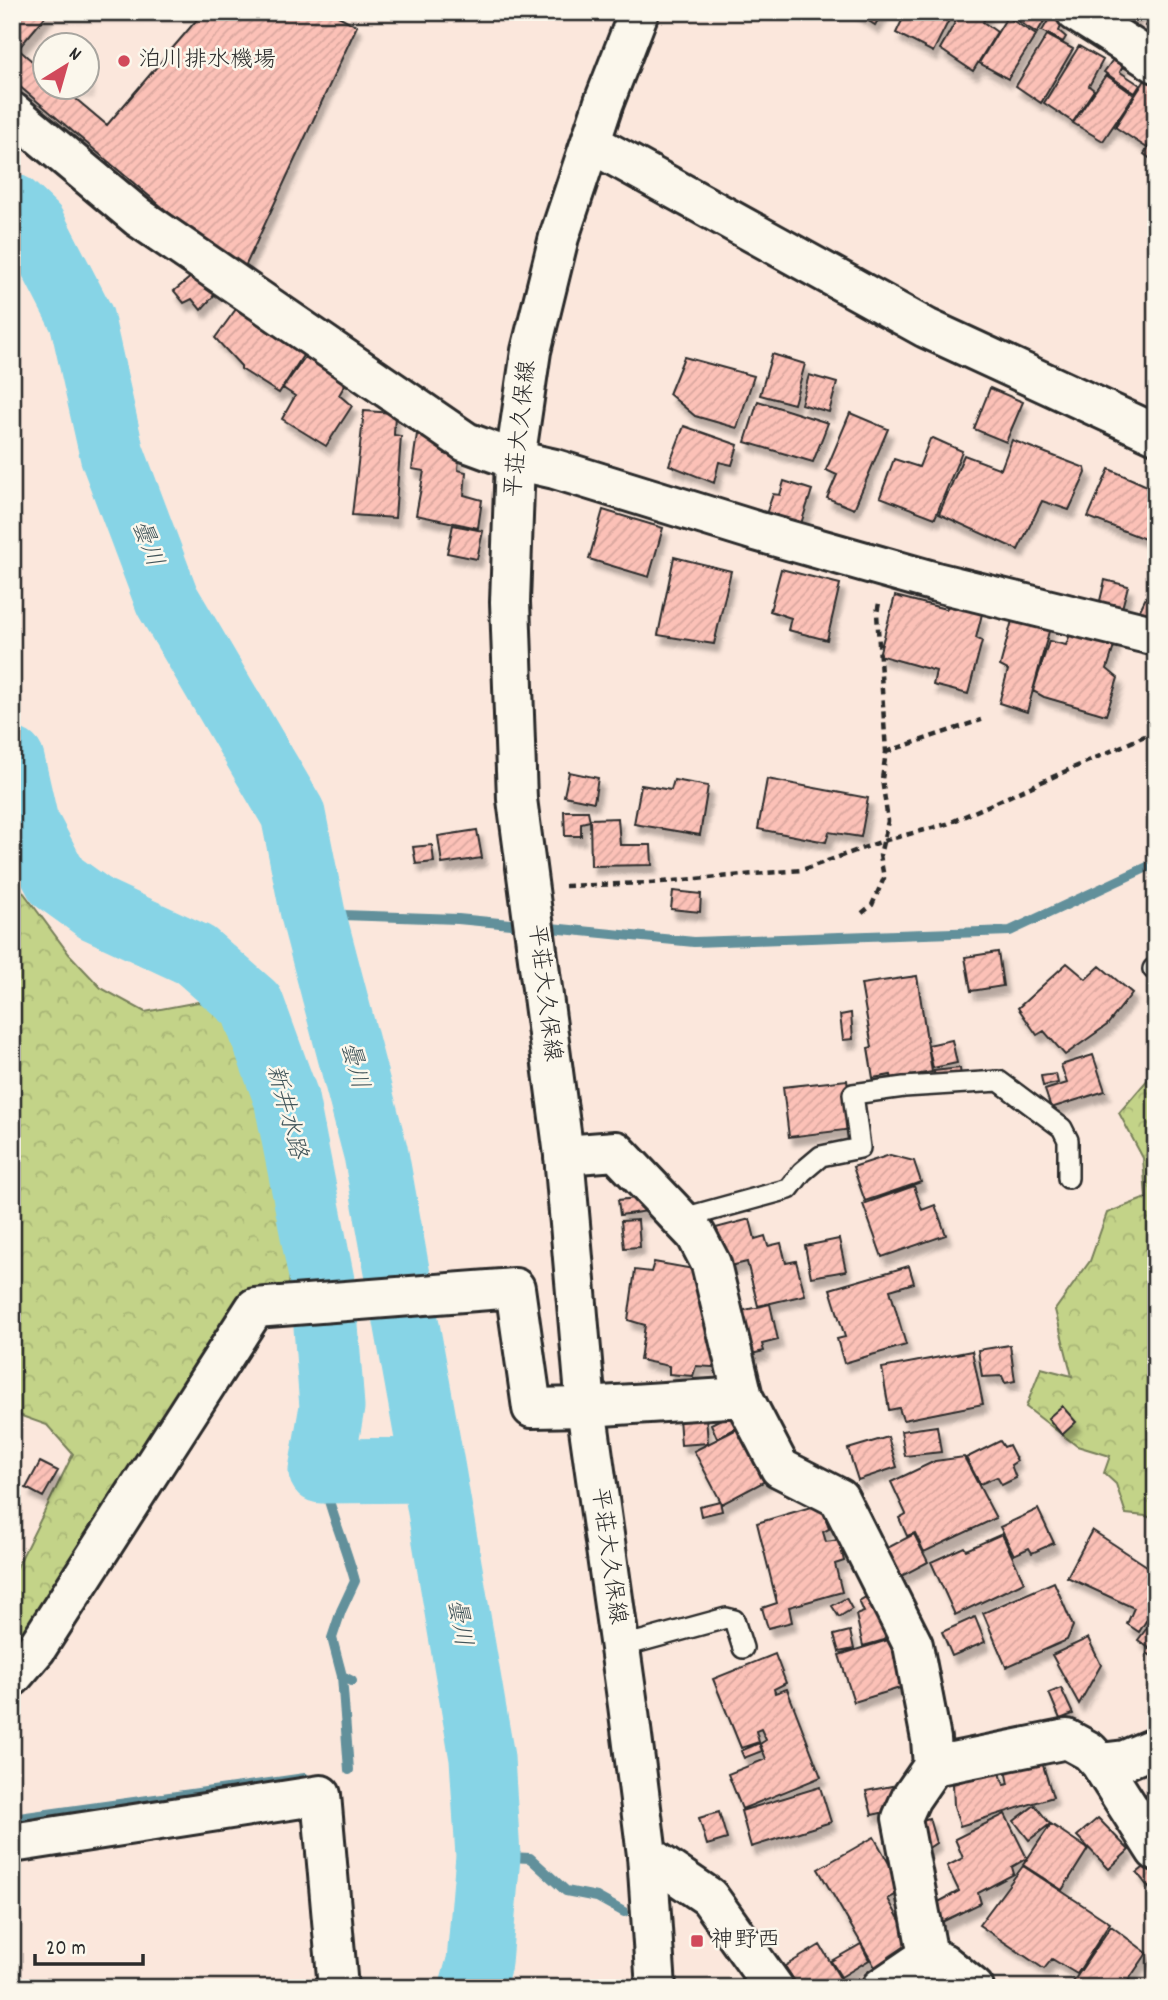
<svg xmlns="http://www.w3.org/2000/svg" width="1168" height="2000" viewBox="0 0 1168 2000" font-family="Dekko,'Klee One',sans-serif">
	<defs>
		<pattern id="forest-crowns" width="20" height="18" patternUnits="userSpaceOnUse" patternTransform="scale(1.75)"><rect width="20" height="18" fill="#c3d388"/><path d="M2 6a3 3 0 1 1 6 0M12 15a3 3 0 1 1 6 0" fill="none" stroke="#a8b576"/></pattern>
		<pattern id="building-hatch" width="6" height="6" patternUnits="userSpaceOnUse" patternTransform="scale(1.75)"><rect width="6" height="6" fill="#fcc1b7"/><path d="M-1 1l2-2M0 6l6-6M5 7l2-2" fill="none" stroke="#d8a69e"/></pattern>
		<filter id="shadow"><feDropShadow dx="4.5" dy="8" stdDeviation="2" flood-color="#0004"/></filter>
	</defs>
	<rect width="100%" height="100%" fill="#fbe7dc"/>
	<filter id="ink" filterUnits="userSpaceOnUse"><feTurbulence type="fractalNoise" baseFrequency=".0143" numOctaves="2"/><feDisplacementMap in="SourceGraphic" scale="14" xChannelSelector="R" yChannelSelector="G"/><feConvolveMatrix kernelMatrix="1 2 1 2 8 2 1 2 1" color-interpolation-filters="sRGB"/></filter>
	<g filter="url(#ink)">
		<path fill="url(#forest-crowns)" stroke="#777f5a" stroke-width="2" d="M 12,877 L 69,954 L 101,988 L 145,1012 L 198,1002 L 233,1011 L 270,1084 L 280,1153 L 298,1215 L 290,1256 L 289,1297 L 253,1326 L 12,1657 L 12,1571 L 16,1569 L 73,1454 L 47,1425 L 16,1414 L 12,1418 Z
			M 1156,1070 L 1156,1520 L 1146,1516 L 1126,1514 L 1116,1484 L 1104,1473 L 1110,1456 L 1077,1446 L 1026,1407 L 1041,1368 L 1072,1376 L 1055,1310 L 1090,1261 L 1107,1213 L 1146,1198 L 1143,1158 L 1119,1113 Z"/>
		<g fill="none" stroke-linecap="round" stroke-linejoin="round">
			<path stroke="#62909b" stroke-width="10" d="M 313,914 L 458,919 L 694,942 L 1010,931 L 1156,863
				M 321,1471 C 329,1509 345,1544 355,1581 L 341,1611 L 332,1638 L 342,1676 L 352,1681
				M 342,1676 L 349,1770
				M 12,1819 L 305,1778
				M 488,1856 L 530,1858 L 566,1891 L 597,1897 L 624,1912"/>
			<path stroke="#87d4e6" stroke-width="65" d="M 12,206 L 34,227 L 82,320 L 112,454 L 167,600 L 293,814 L 313,914 L 376,1154 L 433,1470 L 482,1758 L 488,1856 L 479,1962 L 472,1988
				M 12,760 L 26,822 L 57,881 L 96,909 L 195,955 L 252,1005 L 286,1098 L 323,1286 L 332,1407 L 321,1471 L 433,1470"/>
		</g>
		<path fill="url(#building-hatch)" stroke="#2b2b2b" stroke-width="2" fill-rule="evenodd" filter="url(#shadow)" d="M 12,12 L 331,12 L 357,26 L 244,269 L 188,229 L 12,80 ZM 46,46 L 88,46 L 88,88 L 46,88 Z
			M 49,12 L 196,12 L 200,16 L 107,125 L 63,88 L 88,88 L 88,46 L 46,46 L 46,73 L 18,49 Z
			M 855,12 L 883,12 L 875,25 Z
			M 906,12 L 953,12 L 933,52 L 896,33 Z
			M 961,12 L 988,12 L 983,22 L 997,32 L 973,71 L 940,49 Z
			M 1024,12 L 1042,12 L 1047,16 L 1037,33 L 1018,21 Z
			M 1104,12 L 1140,12 L 1129,29 Z
			M 1156,12 L 1156,32 L 1146,26 Z
			M 1007,17 L 1036,35 L 1008,79 L 979,63 Z
			M 1050,17 L 1062,24 L 1059,31 L 1066,37 L 1063,42 L 1042,31 Z
			M 1047,35 L 1073,49 L 1041,103 L 1016,86 Z
			M 1079,46 L 1103,60 L 1089,86 L 1094,90 L 1073,122 L 1044,103 Z
			M 1114,58 L 1124,64 L 1120,72 L 1140,85 L 1135,93 L 1104,72 Z
			M 1106,75 L 1134,95 L 1103,141 L 1073,123 Z
			M 1145,80 L 1156,86 L 1156,135 L 1147,148 L 1115,127 Z
			M 1156,137 L 1156,163 L 1144,154 Z
			M 192,276 L 218,291 L 201,310 L 192,299 L 184,303 L 174,291 Z
			M 236,309 L 304,354 L 279,393 L 241,369 L 241,366 L 215,338 Z
			M 772,354 L 805,364 L 794,404 L 760,395 Z
			M 305,357 L 346,383 L 339,395 L 352,406 L 326,446 L 282,419 L 295,396 L 283,388 Z
			M 684,357 L 754,376 L 737,428 L 695,416 L 669,394 Z
			M 809,375 L 837,383 L 829,412 L 801,404 Z
			M 990,388 L 1023,402 L 1006,442 L 974,429 Z
			M 758,401 L 828,423 L 813,462 L 745,442 Z
			M 364,411 L 395,413 L 394,435 L 401,436 L 395,518 L 352,515 Z
			M 850,413 L 888,429 L 854,509 L 827,498 L 837,475 L 826,470 Z
			M 684,426 L 738,445 L 732,465 L 719,462 L 714,483 L 669,465 Z
			M 418,427 L 448,445 L 445,454 L 459,457 L 458,470 L 466,472 L 464,495 L 482,500 L 478,528 L 416,515 L 424,471 L 412,469 Z
			M 933,438 L 962,451 L 935,518 L 880,497 L 894,459 L 919,467 L 930,439 Z
			M 1012,440 L 1085,468 L 1086,473 L 1069,510 L 1042,501 L 1018,550 L 939,514 L 964,455 L 1001,469 Z
			M 1109,469 L 1156,490 L 1156,526 L 1150,541 L 1088,517 Z
			M 784,481 L 812,490 L 797,536 L 765,517 L 773,494 L 780,495 Z
			M 603,510 L 663,528 L 649,577 L 589,559 Z
			M 453,525 L 483,531 L 477,559 L 447,553 Z
			M 674,557 L 731,571 L 714,644 L 658,635 Z
			M 781,569 L 840,584 L 827,640 L 788,630 L 791,618 L 770,611 Z
			M 1105,580 L 1128,586 L 1119,619 L 1097,613 Z
			M 1151,587 L 1156,590 L 1156,621 L 1138,614 Z
			M 895,596 L 946,609 L 950,604 L 982,614 L 976,638 L 982,641 L 968,694 L 933,685 L 936,671 L 879,655 Z
			M 1014,613 L 1051,624 L 1027,712 L 999,703 L 1008,670 L 1000,666 Z
			M 1072,629 L 1116,640 L 1107,669 L 1118,678 L 1106,715 L 1044,697 L 1033,691 L 1049,641 L 1066,645 Z
			M 569,772 L 598,778 L 594,802 L 564,796 Z
			M 767,779 L 868,798 L 861,837 L 829,832 L 826,842 L 758,829 Z
			M 674,780 L 708,786 L 700,835 L 634,824 L 641,785 L 671,790 Z
			M 564,811 L 588,811 L 590,821 L 581,823 L 581,836 L 565,836 Z
			M 618,818 L 620,845 L 651,845 L 652,865 L 591,866 L 590,819 Z
			M 477,830 L 482,858 L 442,864 L 438,836 Z
			M 432,845 L 434,862 L 416,864 L 413,847 Z
			M 673,891 L 701,894 L 700,912 L 671,909 Z
			M 998,952 L 1003,986 L 971,991 L 965,957 Z
			M 1067,963 L 1086,979 L 1100,966 L 1132,993 L 1107,1025 L 1065,1055 L 1044,1031 L 1037,1035 L 1018,1008 Z
			M 917,976 L 932,1072 L 892,1079 L 891,1075 L 873,1078 L 868,1048 L 872,1047 L 861,984 Z
			M 851,1013 L 853,1039 L 843,1040 L 840,1015 Z
			M 952,1040 L 957,1063 L 933,1068 L 928,1045 Z
			M 1093,1055 L 1105,1091 L 1051,1108 L 1045,1090 L 1067,1083 L 1061,1065 Z
			M 960,1068 L 961,1078 L 935,1081 L 934,1071 Z
			M 1056,1074 L 1058,1083 L 1043,1086 L 1041,1076 Z
			M 847,1080 L 853,1129 L 789,1137 L 783,1087 Z
			M 890,1155 L 914,1161 L 921,1182 L 865,1201 L 853,1167 Z
			M 914,1186 L 922,1210 L 935,1205 L 946,1235 L 882,1257 L 863,1204 Z
			M 646,1197 L 648,1211 L 620,1215 L 618,1200 Z
			M 750,1219 L 755,1239 L 765,1236 L 768,1246 L 781,1243 L 786,1263 L 796,1261 L 805,1295 L 758,1306 L 747,1262 L 726,1267 L 716,1228 Z
			M 638,1220 L 640,1247 L 624,1248 L 621,1221 Z
			M 839,1239 L 846,1271 L 811,1277 L 805,1246 Z
			M 654,1262 L 705,1271 L 728,1368 L 696,1366 L 693,1376 L 669,1374 L 669,1366 L 640,1360 L 645,1325 L 628,1320 L 635,1270 L 651,1272 Z
			M 909,1266 L 914,1283 L 890,1290 L 906,1345 L 844,1363 L 837,1339 L 845,1337 L 830,1289 Z
			M 770,1304 L 778,1340 L 762,1344 L 764,1351 L 743,1356 L 733,1313 Z
			M 1010,1345 L 1015,1381 L 1005,1383 L 1002,1376 L 982,1377 L 978,1350 Z
			M 972,1351 L 983,1404 L 903,1420 L 899,1408 L 889,1410 L 882,1368 Z
			M 1062,1406 L 1076,1422 L 1062,1435 L 1048,1418 Z
			M 735,1412 L 741,1425 L 717,1438 L 711,1424 Z
			M 706,1416 L 708,1443 L 681,1445 L 679,1418 Z
			M 937,1426 L 941,1452 L 905,1456 L 901,1431 Z
			M 741,1427 L 769,1479 L 722,1504 L 694,1451 Z
			M 888,1437 L 897,1467 L 858,1480 L 848,1449 Z
			M 1000,1441 L 1004,1447 L 1009,1445 L 1017,1461 L 1011,1465 L 1016,1478 L 1002,1485 L 997,1477 L 980,1484 L 966,1458 Z
			M 964,1457 L 996,1518 L 924,1552 L 915,1533 L 907,1536 L 899,1518 L 906,1514 L 891,1482 L 935,1461 Z
			M 40,1462 L 58,1471 L 43,1497 L 26,1488 Z
			M 720,1501 L 722,1511 L 701,1516 L 699,1506 Z
			M 821,1504 L 829,1529 L 823,1532 L 826,1542 L 839,1540 L 844,1561 L 835,1564 L 842,1592 L 789,1607 L 792,1622 L 768,1628 L 762,1608 L 777,1603 L 757,1523 Z
			M 1038,1509 L 1054,1543 L 1032,1553 L 1029,1548 L 1014,1555 L 1000,1527 Z
			M 1092,1530 L 1156,1572 L 1156,1605 L 1139,1632 L 1127,1624 L 1134,1608 L 1067,1577 Z
			M 914,1534 L 928,1562 L 892,1581 L 878,1553 Z
			M 1002,1534 L 1024,1582 L 955,1615 L 931,1562 L 964,1547 L 966,1550 Z
			M 1054,1582 L 1073,1626 L 1067,1640 L 1006,1667 L 983,1613 Z
			M 873,1593 L 895,1637 L 863,1646 L 856,1615 L 864,1612 L 859,1601 Z
			M 846,1598 L 852,1609 L 839,1617 L 832,1606 Z
			M 1156,1616 L 1156,1659 L 1147,1653 L 1149,1648 L 1138,1640 Z
			M 975,1617 L 985,1642 L 952,1656 L 942,1632 Z
			M 850,1631 L 854,1649 L 839,1652 L 834,1635 Z
			M 898,1637 L 913,1684 L 854,1702 L 839,1655 Z
			M 1088,1638 L 1101,1665 L 1079,1704 L 1052,1655 Z
			M 775,1654 L 786,1683 L 774,1689 L 775,1693 L 787,1689 L 821,1777 L 742,1809 L 728,1774 L 766,1759 L 760,1744 L 766,1740 L 761,1729 L 756,1731 L 759,1742 L 741,1748 L 713,1679 Z
			M 1061,1688 L 1073,1714 L 1060,1719 L 1049,1693 Z
			M 759,1743 L 762,1751 L 744,1758 L 741,1751 Z
			M 1041,1759 L 1053,1797 L 960,1826 L 954,1806 L 953,1784 L 999,1770 L 1004,1785 L 1009,1784 L 1006,1770 Z
			M 892,1786 L 898,1809 L 872,1815 L 866,1791 Z
			M 820,1787 L 831,1822 L 751,1847 L 741,1811 Z
			M 1035,1805 L 1050,1824 L 1029,1840 L 1014,1821 Z
			M 719,1812 L 727,1839 L 707,1845 L 699,1818 Z
			M 1005,1814 L 1027,1858 L 1012,1867 L 1014,1874 L 978,1893 L 981,1903 L 940,1923 L 931,1906 L 959,1891 L 947,1866 L 963,1858 L 955,1839 Z
			M 929,1818 L 936,1843 L 918,1855 L 912,1823 Z
			M 1098,1818 L 1129,1850 L 1109,1869 L 1077,1836 Z
			M 1051,1824 L 1088,1849 L 1062,1890 L 1023,1865 Z
			M 874,1837 L 904,1890 L 888,1899 L 918,1953 L 879,1974 L 818,1869 Z
			M 1148,1864 L 1156,1874 L 1156,1892 L 1154,1894 L 1137,1873 Z
			M 1023,1866 L 1110,1923 L 1077,1974 L 1052,1959 L 1044,1969 L 979,1925 Z
			M 1111,1926 L 1147,1953 L 1123,1988 L 1069,1988 Z
			M 861,1944 L 869,1960 L 841,1977 L 831,1961 Z
			M 820,1945 L 846,1988 L 799,1988 L 785,1966 Z"/>
		<g fill="none" stroke-linecap="round" stroke-linejoin="round">
			<defs>
				<path id="lane" d="M 1153,969 L 1156,968
					M 680,1219 L 789,1189 L 802,1172 L 821,1156 L 860,1148 L 853,1094 L 904,1087 L 999,1081 L 1062,1128 L 1068,1140 L 1068,1178
					M 620,1647 L 726,1618 L 734,1620 L 743,1648"/>
				<path id="street" d="M 1076,12 L 1156,63
					M 12,112 L 138,217 L 466,442 L 515,460 L 555,469 L 756,531 L 936,582 L 1156,636
					M 591,143 L 926,328 L 1156,434
					M 564,1155 L 616,1151 L 696,1235 L 711,1264 L 743,1397 L 780,1468 L 839,1498 L 913,1645 L 931,1739 L 933,1766 L 1067,1739 L 1089,1751 L 1100,1763 L 1125,1760 L 1156,1747
					M 12,1677 L 36,1649 L 255,1308 L 515,1288 L 532,1408 L 586,1407 L 743,1397
					M 1100,1763 L 1156,1851
					M 933,1766 L 911,1798 L 902,1818 L 928,1956 L 943,1963 L 974,1988
					M 12,1843 L 321,1795 L 338,1988
					M 647,1855 L 709,1897 L 774,1988
					M 881,1988 L 928,1956"/>
				<path id="secondary" d="M 639,12 L 604,102 L 559,237 L 531,351 L 515,460 L 510,602 L 517,799 L 564,1155 L 586,1407 L 628,1705 L 647,1855 L 656,1988"/>
			</defs>
			<use href="#lane" stroke="#2b2b2b" stroke-width="24"/>
			<use href="#street" stroke="#2b2b2b" stroke-width="44"/>
			<use href="#secondary" stroke="#2b2b2b" stroke-width="44"/>
			<path stroke="#2b2b2b" stroke-width="4.5" stroke-dasharray="7 5" stroke-linecap="butt" d="M 886,752 L 981,720
				M 565,886 L 649,883 L 802,870 L 883,841 L 947,824 L 1156,731
				M 862,913 L 872,905 L 884,878 L 880,855 L 888,821 L 882,779 L 886,752 L 877,613 L 879,603"/>
			<use href="#lane" stroke="#fbf7ec" stroke-width="19"/>
			<use href="#street" stroke="#fbf7ec" stroke-width="38"/>
			<use href="#secondary" stroke="#fbf7ec" stroke-width="38"/>
		</g>
	</g>
	<g fill="#d1495b" stroke="#fbf7ec" stroke-width="2.5">
		<circle cx="124" cy="61" r="7"/>
		<rect x="690" y="1934" width="14" height="14" rx="3.5"/>
	</g>
	<g text-anchor="middle" dominant-baseline="central" stroke-width="5" stroke-linejoin="round" paint-order="stroke">
		<g font-size="23" fill="#2b2b2b" stroke="#fbf7ec" text-anchor="start">
			<text x="138" y="61">泊川排水機場</text>
			<text x="711" y="1941">神野西</text>
		</g>
		<g font-size="23" fill="#2b2b2b" stroke="#fbf7ec">
			<text transform="translate(522 429) rotate(-84)">平荘大久保線</text>
			<text transform="translate(543 993) rotate(83)">平荘大久保線</text>
			<text transform="translate(607 1556) rotate(82)">平荘大久保線</text>
		</g>
		<g font-size="24" font-style="italic" fill="#42555a" stroke="#fbf7ec">
			<text transform="translate(146 544) rotate(69)">曇川</text>
			<text transform="translate(353 1066) rotate(75)">曇川</text>
			<text transform="translate(285 1112) rotate(75)">新井水路</text>
			<text transform="translate(458 1623) rotate(80)">曇川</text>
		</g>
	</g>
	<rect width="1168" height="2000" fill="none" stroke="#fbf7ec" stroke-width="42"/>
	<rect x="21" y="21" width="1126" height="1958" fill="none" stroke="#2b2b2b" stroke-width="2.5" filter="url(#ink)"/>
	<g transform="translate(66 66) rotate(37)"><circle r="33" fill="#fbf7ec" stroke="#a8a59f" stroke-width="2"/>
	<path d="M0-5L12 26L0 18L-12 26Z" fill="#d1495b"/>
	<text y="-10" font-size="19" font-weight="bold" text-anchor="middle" fill="#2b2b2b">N</text>
	</g>
	<path d="M35 1954v10h108v-10" fill="none" stroke="#2b2b2b" stroke-width="3.5"/>
	<text x="46" y="1954" font-size="21" fill="#2b2b2b" stroke="#fbf7ec" stroke-width="5" paint-order="stroke">20 m</text>
</svg>
